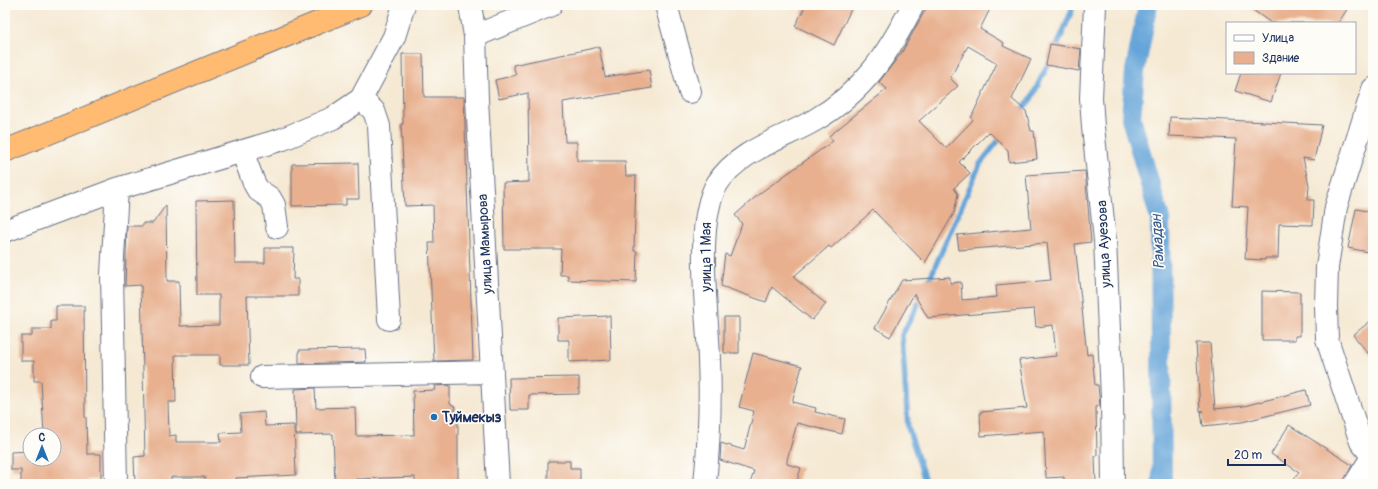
<svg xmlns="http://www.w3.org/2000/svg" width="1378" height="489" viewBox="0 0 1378 489" font-family="Pangolin,sans-serif">
	<rect width="100%" height="100%" fill="#fdfcf7"/>
	<filter id="ink" filterUnits="userSpaceOnUse"><feTurbulence type="fractalNoise" baseFrequency=".025" numOctaves="2"/><feDisplacementMap in="SourceGraphic" scale="8" xChannelSelector="R" yChannelSelector="G"/><feConvolveMatrix kernelMatrix="1 2 1 2 8 2 1 2 1" color-interpolation-filters="sRGB"/></filter>
	<filter id="wash" filterUnits="userSpaceOnUse"><feTurbulence type="fractalNoise" baseFrequency=".012" numOctaves="4" result="noise"/><feDisplacementMap in="SourceGraphic" scale="16" xChannelSelector="R" yChannelSelector="G"/><feGaussianBlur stdDeviation="0.9" result="paint"/><feColorMatrix in="noise" values="0 0 0 0 0 0 0 0 0 0 0 0 0 0 0 0 0 1.4 0 .05"/><feComposite in="paint" operator="in"/></filter>
	<g filter="url(#wash)">
		<rect width="100%" height="100%" fill="#f5e9d3"/>
		<g fill="none" stroke-linecap="round" stroke-linejoin="round">
			<path stroke="#66a5d9" stroke-width="5.5" d="M 1055,51 L 1074,5
				M 1019,113 L 1031,99 L 1051,58
				M 927,285 L 980,164 L 1002,136
				M 922,296 L 902,335 L 908,427 L 926,484"/>
			<path stroke="#66a5d9" stroke-width="20" d="M 1148,5 L 1135,71 L 1131,118 L 1160,219 L 1162,484"/>
		</g>
		<g id="blocks">
			<path fill="#e8b08f" fill-rule="evenodd" d="M 806,5 L 853,5 L 834,45 L 795,26 Z
				M 928,5 L 992,5 L 980,29 L 1004,43 L 1003,46 L 1031,59 L 1012,99 L 1026,111 L 1031,131 L 1034,131 L 1037,159 L 1009,162 L 1008,150 L 989,132 L 959,162 L 970,173 L 954,188 L 958,194 L 954,213 L 925,263 L 873,210 L 831,248 L 829,246 L 793,277 L 826,304 L 812,320 L 772,287 L 766,302 L 721,286 L 725,254 L 730,256 L 742,224 L 735,215 L 760,193 L 833,141 L 829,136 L 887,89 L 879,82 L 902,52 ZM 968,46 L 997,63 L 971,118 L 973,120 L 946,148 L 919,121 L 958,86 L 950,78 Z
				M 1246,5 L 1350,5 L 1338,23 L 1271,23 Z
				M 1050,44 L 1081,49 L 1079,71 L 1046,65 Z
				M 599,47 L 605,77 L 649,70 L 652,88 L 563,102 L 565,142 L 577,142 L 577,161 L 625,161 L 626,176 L 636,176 L 634,251 L 637,251 L 636,282 L 568,280 L 568,275 L 560,275 L 561,249 L 504,249 L 503,183 L 529,182 L 528,93 L 499,99 L 495,80 L 516,75 L 513,65 Z
				M 402,54 L 423,54 L 424,97 L 464,97 L 473,360 L 434,361 L 429,243 L 434,243 L 433,205 L 405,206 L 401,124 L 403,124 Z
				M 1241,73 L 1281,73 L 1271,102 L 1235,91 Z
				M 1170,117 L 1322,125 L 1314,160 L 1303,158 L 1309,185 L 1308,200 L 1314,200 L 1313,225 L 1279,224 L 1278,258 L 1265,258 L 1265,260 L 1245,259 L 1248,207 L 1232,206 L 1236,139 L 1169,136 Z
				M 358,163 L 359,199 L 346,199 L 346,205 L 292,206 L 292,164 Z
				M 1085,171 L 1091,242 L 1075,244 L 1087,355 L 1092,354 L 1095,385 L 1098,385 L 1099,396 L 1100,406 L 1096,407 L 1097,455 L 1095,456 L 1096,484 L 1064,484 L 1064,477 L 1046,478 L 1044,431 L 981,436 L 980,412 L 1027,408 L 1019,360 L 1056,356 L 1053,325 L 1036,327 L 1034,309 L 928,318 L 914,294 L 890,337 L 875,328 L 902,280 L 950,277 L 950,283 L 961,282 L 962,300 L 997,297 L 996,285 L 1051,280 L 1047,243 L 959,250 L 957,235 L 1031,228 L 1026,175 Z
				M 234,200 L 235,263 L 265,263 L 265,248 L 294,248 L 293,279 L 298,279 L 298,296 L 247,296 L 249,365 L 220,365 L 220,355 L 175,355 L 176,402 L 168,402 L 169,436 L 176,435 L 176,442 L 221,442 L 220,433 L 241,432 L 240,414 L 264,412 L 265,426 L 294,425 L 296,475 L 236,478 L 236,484 L 205,484 L 205,477 L 171,477 L 171,484 L 135,484 L 134,457 L 145,456 L 141,285 L 125,286 L 127,226 L 143,226 L 143,223 L 153,223 L 166,205 L 167,281 L 179,281 L 180,326 L 219,325 L 219,295 L 197,295 L 196,201 Z
				M 1356,209 L 1373,212 L 1373,253 L 1348,248 Z
				M 1262,291 L 1300,292 L 1300,336 L 1295,336 L 1295,340 L 1262,340 Z
				M 56,306 L 84,306 L 85,417 L 86,417 L 87,454 L 101,454 L 101,480 L 87,480 L 87,484 L 21,484 L 21,470 L 11,470 L 11,452 L 30,451 L 30,459 L 54,459 L 54,435 L 44,435 L 41,381 L 34,381 L 34,361 L 21,361 L 21,336 L 32,336 L 32,329 L 51,329 L 51,321 L 56,321 Z
				M 610,316 L 611,360 L 569,362 L 569,340 L 558,340 L 558,318 Z
				M 724,317 L 739,317 L 739,353 L 724,353 Z
				M 1373,319 L 1373,359 L 1353,335 Z
				M 1196,343 L 1210,343 L 1215,409 L 1244,406 L 1306,390 L 1310,405 L 1242,422 L 1203,426 L 1201,411 L 1204,411 L 1200,411 Z
				M 365,349 L 366,362 L 299,364 L 299,350 Z
				M 753,353 L 802,366 L 792,402 L 816,408 L 815,412 L 845,419 L 842,434 L 797,423 L 787,460 L 787,464 L 801,468 L 796,484 L 750,484 L 754,471 L 720,460 L 721,443 L 744,450 L 754,411 L 739,407 Z
				M 579,377 L 579,394 L 529,395 L 529,410 L 510,410 L 509,378 Z
				M 450,385 L 450,404 L 455,407 L 455,420 L 458,420 L 458,484 L 415,484 L 415,477 L 357,479 L 357,484 L 335,484 L 333,434 L 296,435 L 295,389 L 315,388 L 316,408 L 355,407 L 356,436 L 414,435 L 413,391 L 435,390 L 434,386 Z
				M 1289,425 L 1352,465 L 1343,484 L 1291,484 L 1299,472 L 1271,454 Z
				M 548,461 L 570,461 L 570,468 L 580,468 L 580,484 L 548,484 Z"/>
		</g>
	</g>
	<g filter="url(#ink)">
		<use href="#blocks" fill-opacity="0" stroke="#677087" stroke-width="1"/>
		<g fill="none" stroke-linecap="round" stroke-linejoin="round">
			<defs>
				<path id="minor" d="M 470,5 L 475,36 L 477,99 L 498,484
					M 666,5 L 690,92
					M 1095,5 L 1091,98 L 1093,127 L 1105,240 L 1112,398 L 1113,484
					M 475,36 L 551,5
					M 1373,89 L 1336,207 L 1327,267 L 1326,306 L 1327,339 L 1361,442 L 1373,457
					M 361,99 L 374,111 L 379,126 L 389,319
					M 242,151 L 254,183 L 258,190 L 270,198 L 274,205 L 277,227
					M 5,231 L 117,189 L 283,139 L 333,118 L 361,99 L 394,37 L 404,5
					M 262,377 L 492,372
					M 116,484 L 112,274 L 117,189
					M 705,484 C 709,443 711,402 709,360 C 708,314 694,224 717,184 C 738,150 783,139 815,120 C 863,92 888,54 913,5
					M 1355,484 L 1372,457"/>
				<path id="highway" d="M 5,151 L 361,5"/>
			</defs>
			<use href="#minor" stroke="#677087" stroke-width="24"/>
			<use href="#highway" stroke="#677087" stroke-width="24"/>
			<use href="#minor" stroke="#fff" stroke-width="22"/>
			<use href="#highway" stroke="#ffbb71" stroke-width="22"/>
		</g>
	</g>
	<circle fill="#1f6fb2" stroke="#fdfcf7" stroke-width="1.5" cx="434" cy="417" r="4"/>
	<g text-anchor="middle" dominant-baseline="central" stroke-width="3.5" stroke-linejoin="round" paint-order="stroke">
		<g font-size="14" fill="#1b2f5e" stroke="#fdfcf7">
			<text transform="translate(485 244) rotate(-93)">улица Мамырова</text>
			<text transform="translate(1104 244) rotate(-93)">улица Ауезова</text>
			<text transform="translate(706 257) rotate(-90)">улица 1 Мая</text>
		</g>
		<g font-size="14" font-weight="bold" fill="#1b2f5e" stroke="#fdfcf7" text-anchor="start">
			<text x="442" y="417">Туймекыз</text>
		</g>
		<g font-size="15" font-style="italic" fill="#355889" stroke="#fdfcf7">
			<text transform="translate(1158 242) rotate(-93)">Рамадан</text>
		</g>
	</g>
	<rect width="1378" height="489" fill="none" stroke="#fdfcf7" stroke-width="20"/>
	<rect x="1226" y="22" width="130" height="52" fill="#fdfcf7" stroke="#a3aaba"/>
	<rect x="1234" y="35" width="20" height="6" fill="#ffffff" stroke="#a3aaba"/>
	<text x="1262" y="42" font-size="12" fill="#1b2f5e">Улица</text>
	<rect x="1234" y="52" width="20" height="12" fill="#e8b08f" stroke="#a3aaba"/>
	<text x="1262" y="62" font-size="12" fill="#1b2f5e">Здание</text>
	<g transform="translate(42 447)"><circle r="19" fill="#fdfcf7" stroke="#a3aaba"/>
	<path d="M0-3L7 15L0 10L-7 15Z" fill="#1f6fb2"/>
	<text y="-6" font-size="11" font-weight="bold" text-anchor="middle" fill="#1b2f5e">С</text>
	</g>
	<path d="M1228 459v6h57v-6" fill="none" stroke="#1b2f5e" stroke-width="2"/>
	<text x="1234" y="459" font-size="12" fill="#1b2f5e" stroke="#fdfcf7" stroke-width="3" paint-order="stroke">20 m</text>
</svg>
